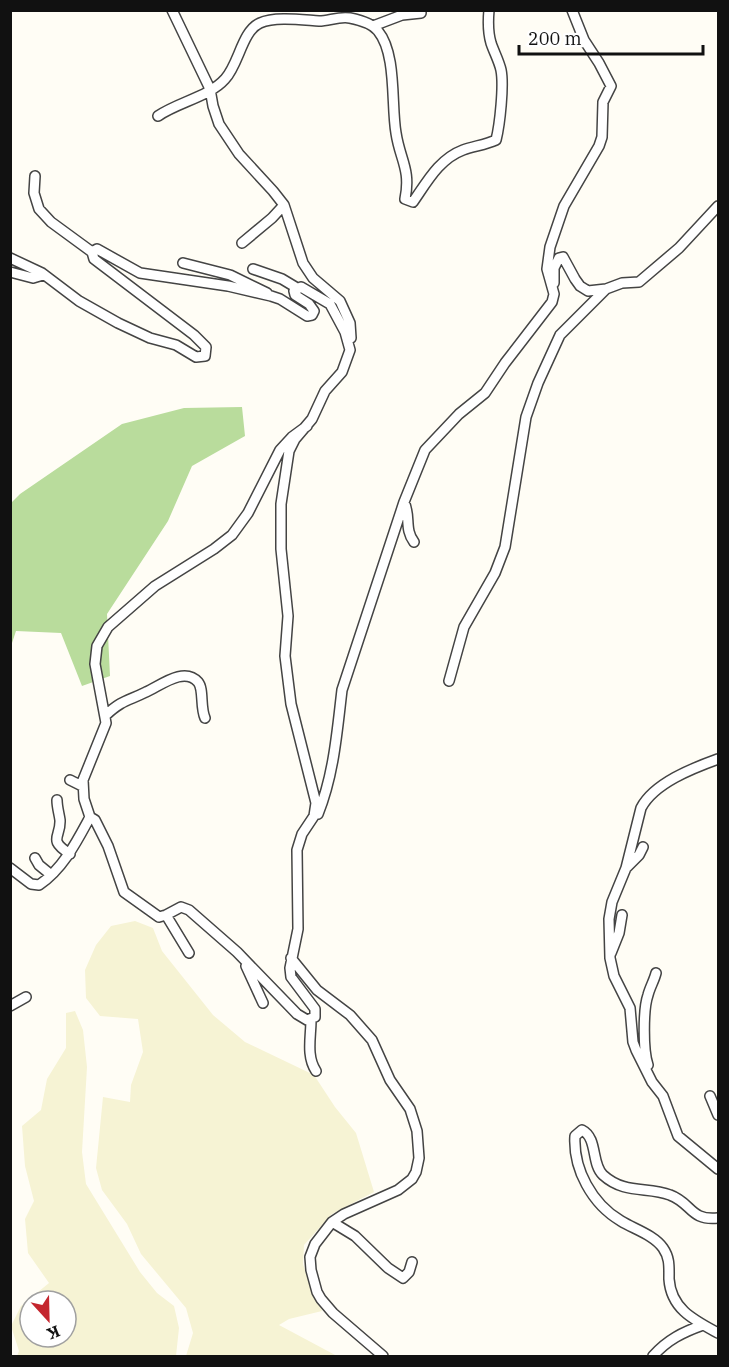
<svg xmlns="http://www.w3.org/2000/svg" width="729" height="1367" viewBox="0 0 729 1367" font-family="'IBM Plex Serif',serif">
	<rect width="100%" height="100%" fill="#fffdf5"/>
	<path fill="#f6f3d4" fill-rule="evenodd" d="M 135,921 L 153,928 L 162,951 L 213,1015 L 245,1042 L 314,1075 L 335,1107 L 356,1133 L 374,1192 L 332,1214 L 304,1245 L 303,1264 L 310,1285 L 322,1311 L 289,1319 L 279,1325 L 337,1356 L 186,1356 L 193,1333 L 186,1308 L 141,1254 L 127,1224 L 102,1190 L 96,1168 L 103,1097 L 130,1102 L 131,1085 L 143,1052 L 138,1019 L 100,1016 L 86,998 L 85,970 L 96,945 L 111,926 Z
		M 75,1011 L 83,1030 L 87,1067 L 82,1152 L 86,1184 L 140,1272 L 157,1293 L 174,1306 L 179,1328 L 176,1356 L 17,1356 L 19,1351 L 11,1326 L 21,1306 L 49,1283 L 28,1253 L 25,1219 L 34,1201 L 25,1166 L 22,1126 L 41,1110 L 47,1079 L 66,1048 L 66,1013 ZM 30,1301 L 66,1301 L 66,1337 L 30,1337 Z"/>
	<path fill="#b9dc9c" d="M 242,407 L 245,436 L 192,466 L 168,521 L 107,614 L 110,676 L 82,686 L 61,633 L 16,631 L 11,646 L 11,503 L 20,494 L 122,424 L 184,408 Z"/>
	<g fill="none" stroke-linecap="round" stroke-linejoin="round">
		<defs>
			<path id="minor" d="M 172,10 L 210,89 L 213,106 L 219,124 L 239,154 L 273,191 L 284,205 L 303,263 L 313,278 L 340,301 L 350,323 L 351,338
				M 373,26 L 402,15 L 421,13
				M 158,116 C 178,102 209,97 225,79 C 239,64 242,31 260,23 C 275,16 303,20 319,21 C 329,21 339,16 350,18 C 360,20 372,23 378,31 C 397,54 391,105 396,133 C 400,160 411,169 405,199 L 413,202 C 427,182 439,159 463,150 C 474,146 485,145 496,140 C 500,124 504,85 501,70 C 499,61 494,52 491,43 C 488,33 488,21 489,10
				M 35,176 L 34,193 L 39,209 L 51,222 L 92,252
				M 242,243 L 272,218 L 284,205
				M 10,258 L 42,273 L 79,301 L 118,323 L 150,338 L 176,345 L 196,357 L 205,356 L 206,347 L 194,335 L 94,259 L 92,252 L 97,249 L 140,273 L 228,286 L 271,296 L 280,299 L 307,316 L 312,315 L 314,311 L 309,304 L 295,295 L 294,291 L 301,287 L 330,304 L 345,332 L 350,350 L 342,372 L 325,391 L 312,419 L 295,439 L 289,451 L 281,504 L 281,549 L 288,616 L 285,656 L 291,704 L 316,803 L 314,816 L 302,834 L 297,850 L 298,929 L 290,968 L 291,977 L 315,1009 L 315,1017 L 307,1020 L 297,1014 L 237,952 L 189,910 L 181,907 L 166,915 L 159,917 L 124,892 L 108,846 L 95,820 L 90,817 L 84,799 L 83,780 L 106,723 L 95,664 L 97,646 L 108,627 L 155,586 L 214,549 L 232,535 L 248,513 L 280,450 L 292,437 L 307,426
				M 183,263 L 230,275 L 267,293
				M 253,269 L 282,279 L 297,288
				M 10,272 L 33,278 L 43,275
				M 554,283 L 554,268 L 559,258 L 563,257 L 575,279 L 580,286 L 588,291 L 606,289 L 622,283 L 639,282 L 679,248 L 718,206
				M 404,502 C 411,516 404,529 414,542
				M 449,681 L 464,627 L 495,573 L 505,547 L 526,417 L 538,383 L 560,335 L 606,289
				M 106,715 C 122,700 128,701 146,692 C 160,686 184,666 198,682 C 204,689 200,707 205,718
				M 718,759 C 693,768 654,783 641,808 L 626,868 L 612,902 L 609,919 L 610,958 L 614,976 L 630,1008 L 633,1042 L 636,1050 L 652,1082 L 663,1096 L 678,1136 L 718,1169
				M 70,780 L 82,786
				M 57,800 C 57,807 59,813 60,820 C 61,838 47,839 70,854
				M 318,814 C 334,774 337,732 342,690 L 404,502 L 425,450 L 459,414 L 485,393 L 505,363 L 552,302 L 554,294 L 547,269 L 550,247 L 564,206 L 599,146 L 602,137 L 603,102 L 611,86 L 599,63 L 584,40 L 572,10
				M 35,858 L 39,865 L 50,874
				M 10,868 L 31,884 L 39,885 C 63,869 77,841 90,817
				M 626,868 L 639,855 L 643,847
				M 166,915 L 189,953
				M 611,953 L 619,933 L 622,915
				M 291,958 L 317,990 L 350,1015 L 372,1040 L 390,1080 L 410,1109 L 417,1131 L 419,1158 L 416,1172 L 412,1179 L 398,1190 L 344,1214 L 332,1222 L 315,1244 L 310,1257 L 311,1270 L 317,1292 L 321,1299 L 333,1313 L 383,1356
				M 246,966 L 263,1003
				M 10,1006 L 26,997
				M 311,1020 C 311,1037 306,1056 316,1071
				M 648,1065 C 643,1051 643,1009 648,995 C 650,987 654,981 656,973
				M 710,1096 L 718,1115
				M 718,1218 C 690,1221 692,1203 670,1195 C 648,1186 625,1195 603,1175 C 591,1164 598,1138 582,1130 L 575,1136 C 573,1169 592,1204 621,1221 C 634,1229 654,1235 663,1248 C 670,1258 669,1267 669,1279 C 671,1309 694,1320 718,1333
				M 332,1222 L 355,1236 L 388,1268 L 403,1278 L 409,1272 L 412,1262
				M 653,1356 C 667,1340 683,1332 703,1325"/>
		</defs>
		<use href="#minor" stroke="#444" stroke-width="12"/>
		<use href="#minor" stroke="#fff" stroke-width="9"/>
	</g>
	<rect width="729" height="1367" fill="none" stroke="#111111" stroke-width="24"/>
	<g transform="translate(48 1319) rotate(158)"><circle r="28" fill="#ffffff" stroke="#a0a0a0" stroke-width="1.5"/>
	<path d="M0-4.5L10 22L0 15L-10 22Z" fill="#c4262e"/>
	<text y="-9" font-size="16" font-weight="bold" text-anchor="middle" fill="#111111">K</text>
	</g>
	<path d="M519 45v9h184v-9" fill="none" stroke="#111111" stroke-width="3"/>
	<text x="528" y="45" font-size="18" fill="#111111" stroke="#ffffff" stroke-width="4.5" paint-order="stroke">200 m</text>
</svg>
